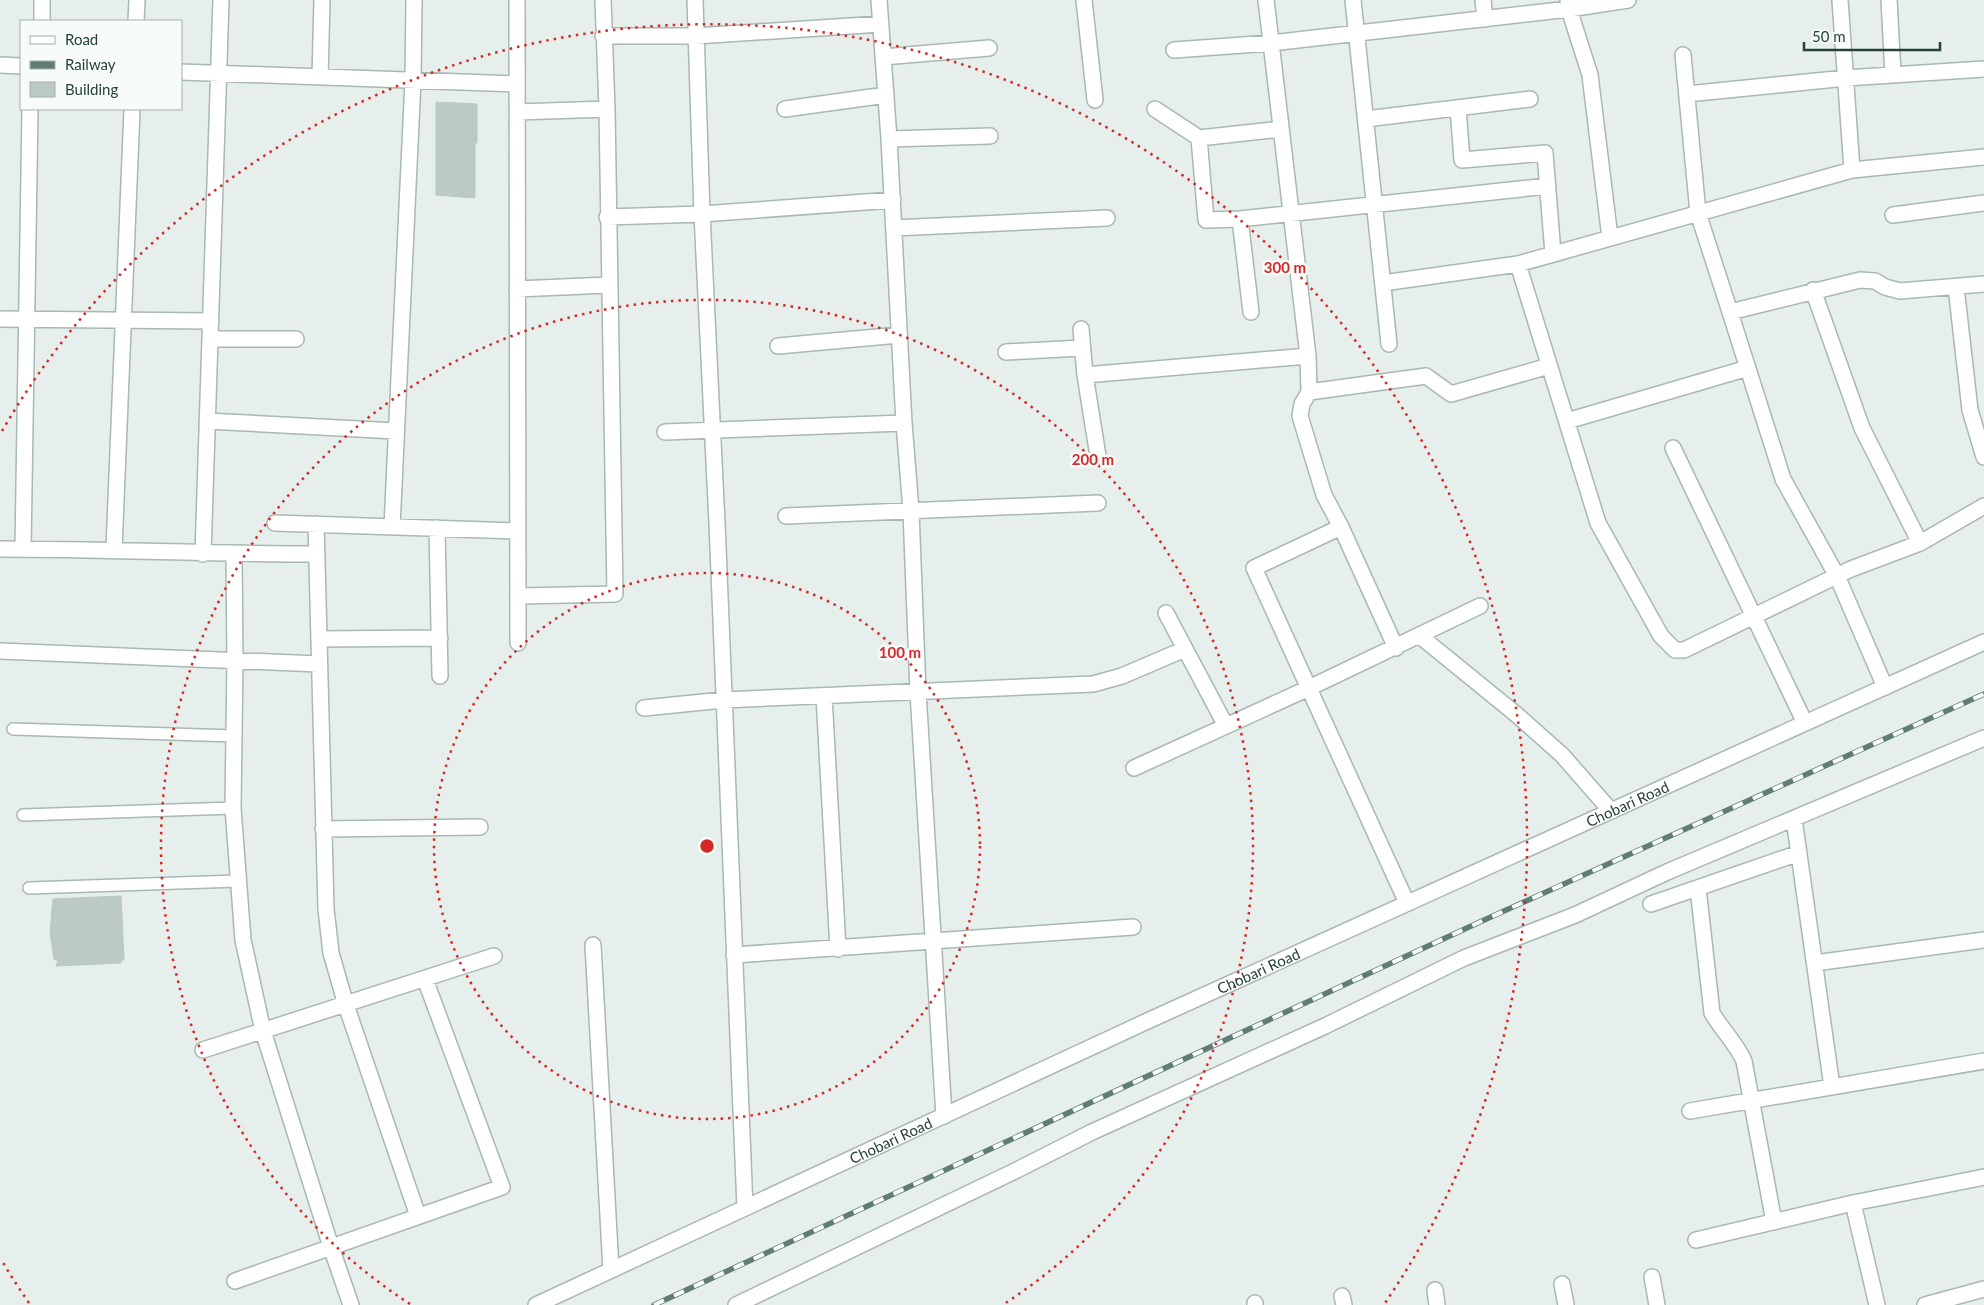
<svg xmlns="http://www.w3.org/2000/svg" width="1984" height="1305" viewBox="0 0 1984 1305" font-family="Lato,sans-serif">
	<rect width="100%" height="100%" fill="#e6efeb"/>
	<path fill="#bbcac4" stroke="#b8c9c2" d="M 436,102 L 477,104 L 477,143 L 475,143 L 475,198 L 436,195 Z
		M 121,896 L 124,960 L 121,960 L 121,963 L 56,966 L 58,961 L 54,959 L 50,932 L 53,899 Z"/>
	<g fill="none" stroke-linecap="round" stroke-linejoin="round">
		<defs>
			<path id="service" d="M 13,729 L 234,736
				M 23,815 L 233,808
				M 29,888 L 238,881"/>
			<path id="minor" d="M 42,0 L 42,21
				M 517,0 L 518,643
				M 695,0 L 702,214 L 717,523 L 745,1208
				M 879,0 L 889,139 L 904,423 L 911,511 L 918,692 L 944,1116
				M 1084,0 L 1095,100
				M 1266,0 L 1308,356 L 1309,392 L 1302,404 L 1300,416 L 1324,495 L 1341,527 L 1396,648
				M 1353,0 L 1389,344
				M 1483,0 L 1485,19
				M 1568,0 L 1569,9 L 1590,75 L 1610,238
				M 1840,0 L 1852,170
				M 1889,0 L 1893,75
				M 136,21 L 137,0
				M 603,36 L 696,36 L 881,24
				M 1174,50 L 1271,43 L 1569,9 L 1628,0
				M 1683,55 L 1698,213 L 1730,312 L 1783,479 L 1837,576 L 1885,687
				M 883,57 L 989,48
				M 0,65 L 21,66
				M 181,72 L 517,84
				M 320,77 L 322,0
				M 1687,94 L 1846,78 L 1984,69
				M 1458,108 L 1462,160 L 1545,153 L 1553,254
				M 785,109 L 886,95
				M 1155,109 L 1199,138 L 1206,220 L 1240,219 L 1548,186
				M 517,112 L 607,109
				M 1366,119 L 1530,99
				M 1199,138 L 1281,129
				M 889,139 L 990,136
				M 1893,215 L 1984,203
				M 607,217 L 702,214 L 893,200
				M 1240,219 L 1251,312
				M 894,228 L 1107,218
				M 1518,264 L 1598,523 L 1661,636 L 1675,650 L 1684,650 L 1851,569 L 1920,543 L 1984,506
				M 1383,283 L 1518,264 L 1852,170 L 1984,157
				M 1956,287 L 1970,410 L 1984,457
				M 517,289 L 608,285
				M 1813,290 L 1862,428 L 1920,543
				M 1730,312 L 1860,280 L 1875,281 L 1885,287 L 1900,291 L 1984,284
				M 0,319 L 211,321
				M 1081,329 L 1085,375 L 1098,456
				M 210,339 L 296,339
				M 778,346 L 899,335
				M 1006,352 L 1082,348
				M 1085,375 L 1308,356
				M 1309,392 L 1426,376 L 1451,394 L 1549,366
				M 207,421 L 396,431
				M 1567,421 L 1748,368
				M 665,432 L 904,423
				M 1673,448 L 1805,723
				M 786,516 L 1098,503
				M 275,523 L 518,531
				M 316,524 L 326,909 L 331,953 L 346,1005 L 418,1216
				M 392,527 L 413,80 L 414,0
				M 1341,527 L 1254,568 L 1407,903
				M 437,528 L 440,676
				M 0,549 C 106,549 211,554 317,554
				M 23,549 L 30,109
				M 114,549 L 132,109
				M 203,554 L 221,0
				M 234,554 L 235,660 L 233,808 L 243,940 L 263,1031 L 331,1247 L 351,1305
				M 518,596 L 615,594 L 607,109 L 603,0
				M 1166,613 L 1226,726
				M 1420,636 L 1517,715 L 1562,755 L 1611,811
				M 319,639 L 440,638
				M 0,651 L 319,664
				M 824,696 L 838,949
				M 644,708 L 723,700 L 1093,684 L 1122,676 L 1185,649
				M 1134,768 L 1309,688 L 1480,606
				M 1794,819 L 1832,1087
				M 323,829 L 480,827
				M 1698,888 L 1712,1013 C 1722,1030 1736,1043 1744,1061 L 1774,1222
				M 1651,904 L 1799,853
				M 593,945 L 611,1270
				M 734,955 L 1133,927
				M 1815,963 L 1984,940
				M 203,1050 L 494,956
				M 1690,1111 L 1984,1061
				M 1853,1203 L 1877,1305
				M 1696,1240 L 1853,1203 L 1984,1177
				M 1652,1277 L 1657,1305
				M 235,1281 L 502,1187 L 425,979
				M 1562,1284 L 1566,1305
				M 1435,1290 L 1437,1305
				M 1342,1296 L 1344,1305
				M 1255,1303 L 1255,1305
				M 736,1305 L 1017,1170 L 1092,1132 L 1325,1026 L 1464,958 L 1575,915 L 1667,872 L 1984,738
				M 1925,1305 L 1984,1289"/>
			<g id="tertiary">
				<path id="s1" d="M 536,1305 L 1154,1018 L 1984,642"/>
			</g>
		</defs>
		<use href="#service" stroke="#a8b8b2" stroke-width="14"/>
		<use href="#minor" stroke="#a8b8b2" stroke-width="18"/>
		<use href="#tertiary" stroke="#a8b8b2" stroke-width="18"/>
		<use href="#service" stroke="#fff" stroke-width="11"/>
		<use href="#minor" stroke="#fff" stroke-width="15"/>
		<use href="#tertiary" stroke="#fff" stroke-width="15"/>
		<defs>
			<path id="rail" d="M 654,1305 L 1482,921 L 1984,694"/>
		</defs>
		<use href="#rail" stroke="#5f7d75" stroke-width="5.5"/>
		<use href="#rail" stroke="#f7fbf9" stroke-width="4" stroke-dasharray="11" stroke-linecap="butt"/>
	</g>
	<g fill="none" stroke="#d62828" stroke-width="2.5" stroke-dasharray="2.5 5">
		<circle cx="707" cy="846" r="273"/>
		<path d="M410 1304A546 546 0 1 1 1004 1304"/>
		<path d="M29 1303A818 818 0 0 1 2 1261M2 431A818 818 0 1 1 1385 1303"/>
	</g>
	<g text-anchor="middle" dominant-baseline="central" stroke-width="5" stroke-linejoin="round" paint-order="stroke">
		<g font-size="15" fill="#24423a" stroke="#f7fbf9">
			<text stroke="none"><textPath href="#s1" startOffset="1201">Chobari Road</textPath></text>
			<text stroke="none"><textPath href="#s1" startOffset="796">Chobari Road</textPath></text>
			<text stroke="none"><textPath href="#s1" startOffset="391">Chobari Road</textPath></text>
		</g>
	</g>
	<circle cx="707" cy="846" r="8" fill="#d62828" stroke="#f7fbf9" stroke-width="2.5"/>
	<g font-size="15" text-anchor="middle" font-weight="bold" fill="#d62828" stroke="#f7fbf9" stroke-width="5" stroke-linejoin="round" paint-order="stroke">
		<text x="1285" y="273">300 m</text>
		<text x="1093" y="465">200 m</text>
		<text x="900" y="658">100 m</text>
	</g>
	<rect x="20" y="20" width="162" height="90" fill="#f7fbf9" stroke="#a3b1ad"/>
	<rect x="30" y="36" width="25" height="8" fill="#ffffff" stroke="#a3b1ad"/>
	<text x="65" y="45" font-size="15" fill="#24423a">Road</text>
	<rect x="30" y="61" width="25" height="8" fill="#5f7d75" stroke="#a3b1ad"/>
	<text x="65" y="70" font-size="15" fill="#24423a">Railway</text>
	<rect x="30" y="82" width="25" height="15" fill="#bbcac4" stroke="#a3b1ad"/>
	<text x="65" y="95" font-size="15" fill="#24423a">Building</text>
	<path d="M1804 42v8h136v-8" fill="none" stroke="#24423a" stroke-width="2.5"/>
	<text x="1812" y="42" font-size="15" fill="#24423a" stroke="#f7fbf9" stroke-width="4" paint-order="stroke">50 m</text>
</svg>
